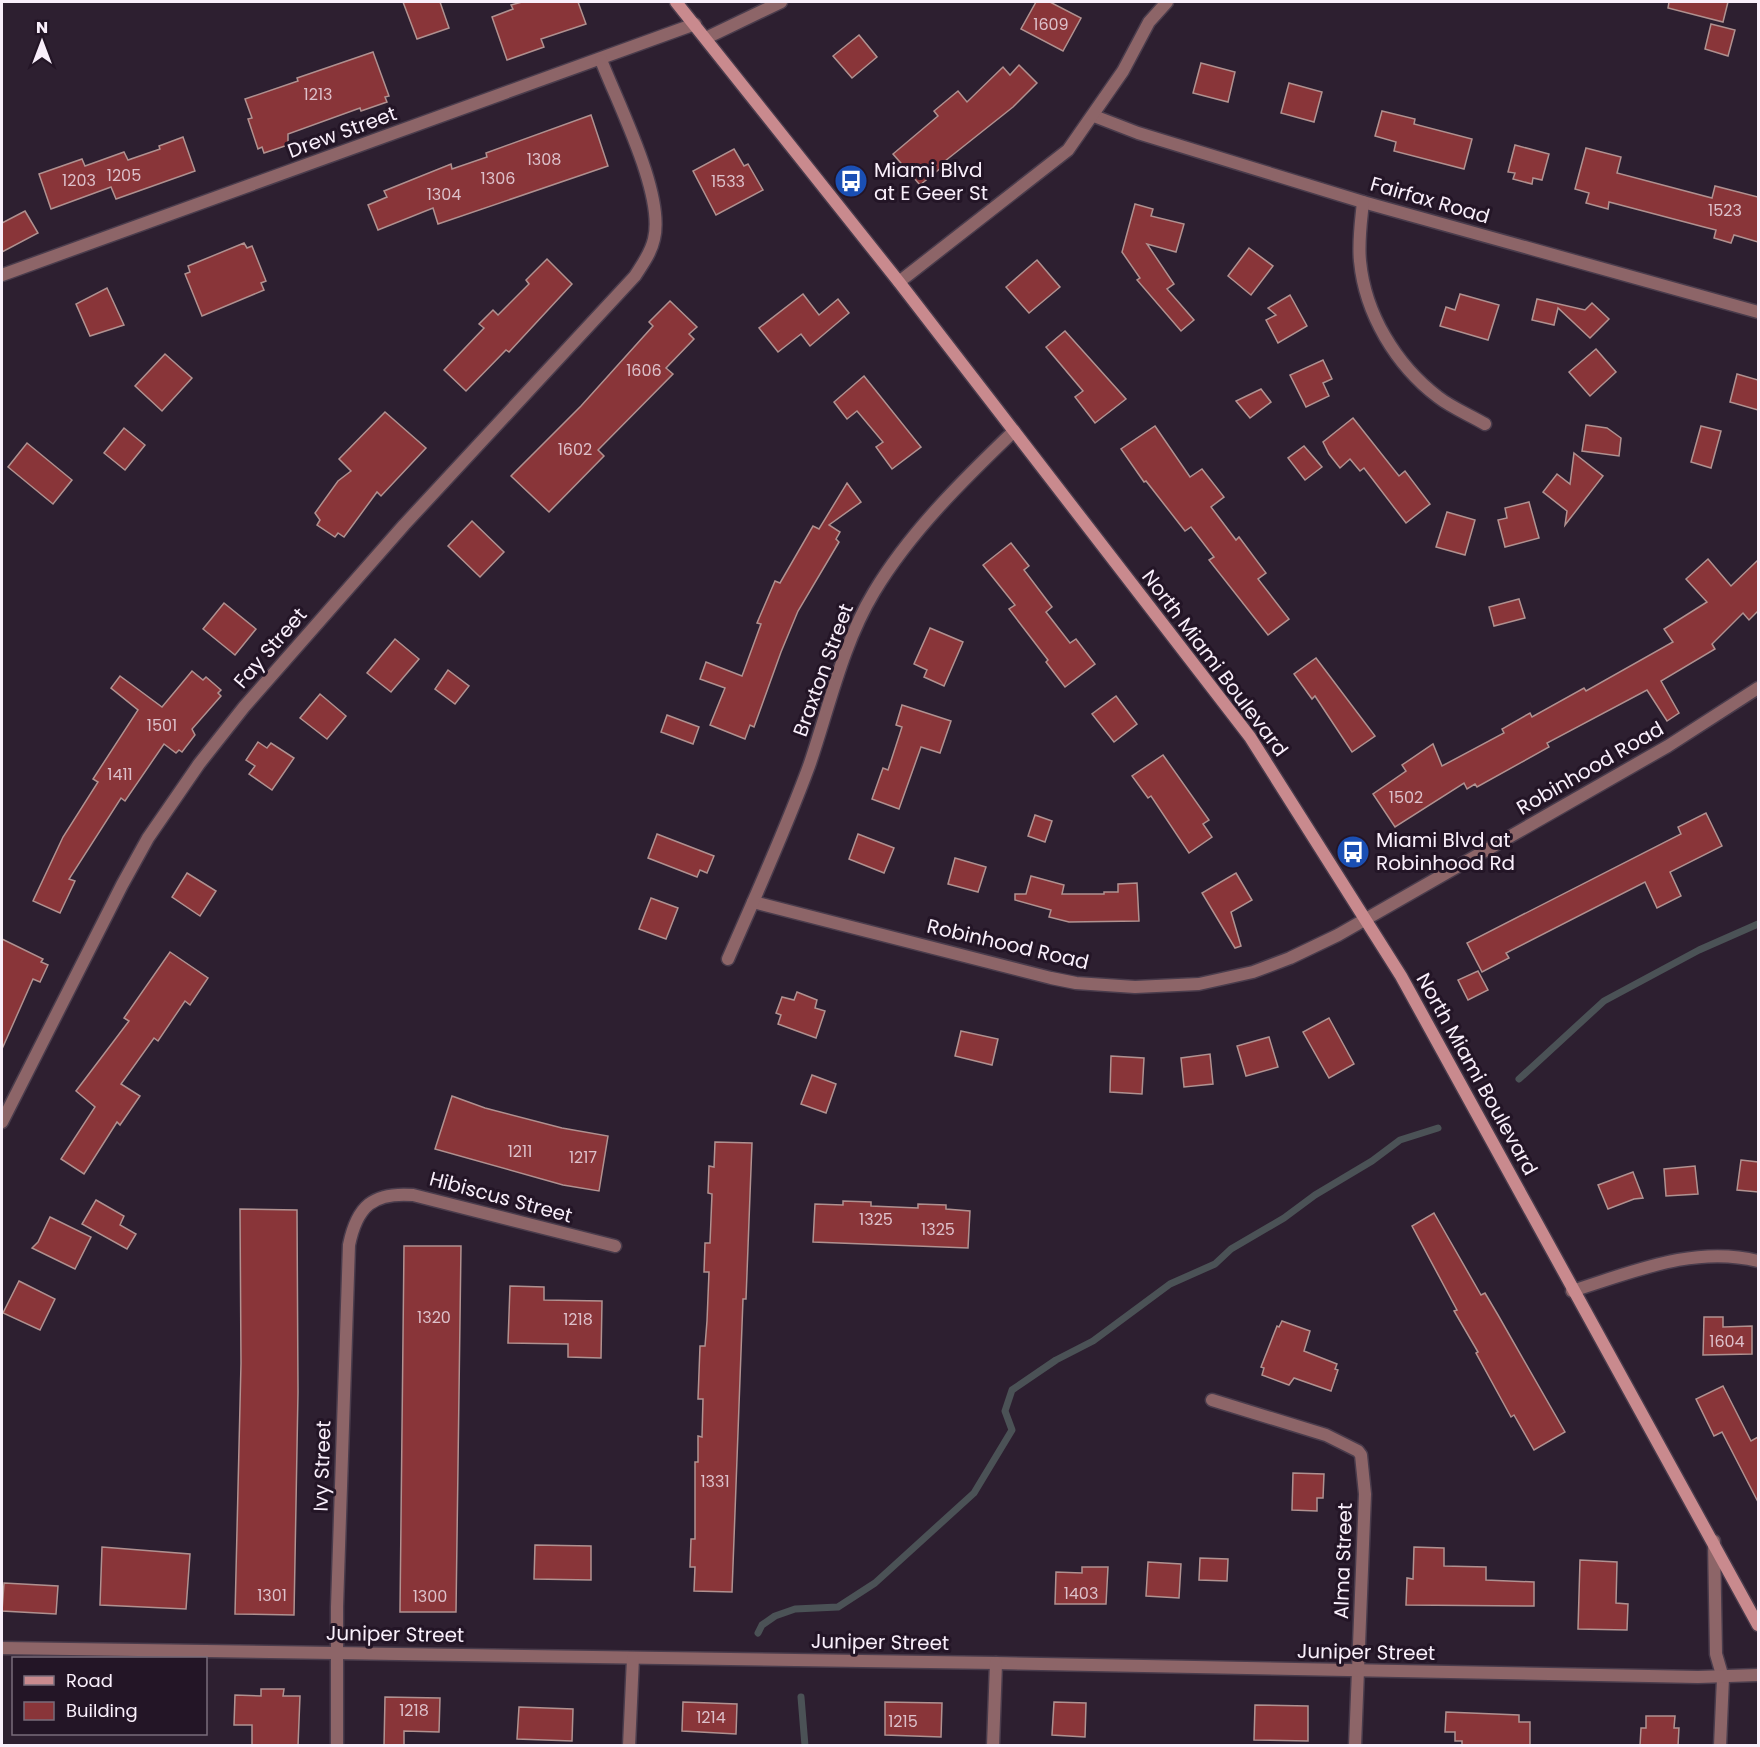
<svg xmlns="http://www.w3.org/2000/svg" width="1760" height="1747" font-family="Poppins,sans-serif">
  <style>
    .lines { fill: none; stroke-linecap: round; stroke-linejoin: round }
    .stream { stroke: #4b5256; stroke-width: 7 }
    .building { fill: #893539; stroke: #b09190; stroke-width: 1.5 }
    .minor-casing { stroke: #4a3c4c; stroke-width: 15 }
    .secondary-casing { stroke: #4a3c4c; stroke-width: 15 }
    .minor { stroke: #8d6568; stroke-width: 12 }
    .secondary { stroke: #c98a8e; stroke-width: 12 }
    .labels { text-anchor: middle; stroke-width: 6; stroke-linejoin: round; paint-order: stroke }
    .number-label { font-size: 16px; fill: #ddc0ca }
    .street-label { font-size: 20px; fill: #f9effb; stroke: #231526 }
    .poi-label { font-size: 20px; fill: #f9effb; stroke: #231526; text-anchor: start }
  </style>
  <rect width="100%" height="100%" fill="#2d1f30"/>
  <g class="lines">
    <!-- stream -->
    <g class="stream">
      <polyline points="1519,1079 1604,1001 1699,950 1758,924"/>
      <polyline points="758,1633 762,1625 775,1616 795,1609 838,1607 875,1583 974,1493 1012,1430 1005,1411 1012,1390 1056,1360 1093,1341 1170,1284 1215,1264 1231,1249 1284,1218 1315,1195 1372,1161 1400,1140 1438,1128"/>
      <polyline points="801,1697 805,1746"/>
    </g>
  </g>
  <!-- building -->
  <g class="building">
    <polygon points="403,2 440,2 449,28 417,39"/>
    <polygon points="522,2 578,2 586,24 541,39 544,47 507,60 492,17 513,9 511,5"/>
    <polygon points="1036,2 1050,2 1081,18 1063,51 1021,29"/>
    <polygon points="1669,2 1728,2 1723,22 1668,8"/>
    <polygon points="1711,24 1735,30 1728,56 1705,49"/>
    <polygon points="859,35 877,57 852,78 833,56"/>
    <polygon points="373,52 389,96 385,97 387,102 361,111 360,108 288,134 288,145 264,153 262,147 258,149 248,119 252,118 245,99 298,81 297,78"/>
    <polygon points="1201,63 1235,72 1228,102 1193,93"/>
    <polygon points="1019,65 1037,83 1013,107 940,165 942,167 920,185 893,154 938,116 934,111 958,91 967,102 1003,67 1010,75"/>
    <polygon points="1289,83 1322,92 1314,122 1281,113"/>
    <polygon points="1382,111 1415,119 1414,124 1472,139 1464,169 1394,151 1396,142 1375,136"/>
    <polygon points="591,115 608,166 438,224 433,208 378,230 368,205 387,197 384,191 451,164 452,169 487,157 486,153"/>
    <polygon points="183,137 195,171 116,199 111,187 51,209 39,174 82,159 85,166 124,152 128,160 160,149 159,146"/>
    <polygon points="1515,145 1549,154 1542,180 1533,178 1532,184 1513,179 1515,173 1508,172"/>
    <polygon points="1586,148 1621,157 1617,173 1712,198 1715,186 1758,197 1758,242 1734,235 1731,243 1714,238 1716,230 1704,227 1609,202 1608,209 1586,203 1589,193 1575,189"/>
    <polygon points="734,149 744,166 748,164 763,190 716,215 693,171"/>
    <polygon points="1135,204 1153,209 1151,216 1184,224 1176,252 1147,244 1174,284 1167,289 1194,320 1181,331 1137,280 1140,278 1122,252"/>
    <polygon points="25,211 38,233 2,252 2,223"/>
    <polygon points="244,243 247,248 252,246 266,281 261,283 264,290 202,316 185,274 190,272 188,266"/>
    <polygon points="1249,248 1273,266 1251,295 1228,276"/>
    <polygon points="547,259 572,284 509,352 506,350 466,391 444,370 484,328 479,324 493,310 498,315 529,284 526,280"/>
    <polygon points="1037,260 1060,287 1029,313 1006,287"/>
    <polygon points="107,288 124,325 90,336 76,304"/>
    <polygon points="803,294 819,315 838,299 849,313 810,346 801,334 778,352 759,328"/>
    <polygon points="1460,294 1499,305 1488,340 1440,326 1446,307 1455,310"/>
    <polygon points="1290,295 1307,326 1278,343 1266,320 1276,315 1268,308"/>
    <polygon points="1537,299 1585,310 1592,303 1609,319 1590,338 1558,308 1554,325 1532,320"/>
    <polygon points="670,301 697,327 689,334 694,339 666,368 673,374 598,450 604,456 549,512 511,476 581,406 653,326 649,322"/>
    <polygon points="1065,331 1126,399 1095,423 1075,397 1083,391 1046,347"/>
    <polygon points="1596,349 1616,372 1590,396 1569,372"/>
    <polygon points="165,354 192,378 162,411 135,386"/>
    <polygon points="1323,360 1332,379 1323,383 1329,396 1306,407 1290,375"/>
    <polygon points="1737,374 1758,380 1758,410 1730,402"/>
    <polygon points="864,376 921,447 892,469 876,447 883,442 857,411 847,419 834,402"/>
    <polygon points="1261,389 1271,402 1250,418 1236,401"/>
    <polygon points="385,412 426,448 381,496 377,492 344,537 338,533 335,537 317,525 320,520 315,513 338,481 351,471 339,459"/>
    <polygon points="1353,418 1399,476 1405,471 1430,504 1406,523 1364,468 1360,471 1350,459 1340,468 1329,454 1323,442"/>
    <polygon points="1586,425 1607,428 1621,438 1619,456 1582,451"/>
    <polygon points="1155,426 1190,477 1202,469 1224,497 1211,507 1236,540 1239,537 1266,573 1258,579 1289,619 1268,635 1209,560 1214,557 1191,527 1185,531 1146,481 1144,482 1121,449"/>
    <polygon points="1701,426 1721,431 1711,468 1691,462"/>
    <polygon points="124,428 145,445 125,470 104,453"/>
    <polygon points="27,443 72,480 53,504 8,467"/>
    <polygon points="1304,446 1322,467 1305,480 1288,458"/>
    <polygon points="1574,453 1603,476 1565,525 1567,511 1543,492 1557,474 1570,484"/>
    <polygon points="847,483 861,502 829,525 840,532 836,539 839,542 798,611 781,652 754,727 750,725 745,739 710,725 725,688 700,679 706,662 742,676 761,624 757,623 775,581 780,583 813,526 819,529"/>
    <polygon points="1529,502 1539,538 1505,547 1498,520 1507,518 1505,508"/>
    <polygon points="1447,512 1475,520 1465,555 1436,547"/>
    <polygon points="472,521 504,552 480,577 448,546"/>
    <polygon points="1011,543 1029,566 1024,570 1052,607 1046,612 1070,643 1076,639 1095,664 1065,687 1046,662 1048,660 1009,609 1015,605 983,565"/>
    <polygon points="1708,559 1731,586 1758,560 1758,611 1749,620 1743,613 1712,644 1715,649 1661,681 1679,713 1667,721 1647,690 1547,743 1549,747 1477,787 1475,784 1467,789 1464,783 1395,827 1373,794 1406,771 1402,765 1433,744 1442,766 1504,733 1502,729 1530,713 1532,717 1584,688 1586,691 1673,642 1664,629 1707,602 1686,579"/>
    <polygon points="1519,599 1525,618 1494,626 1489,607"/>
    <polygon points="224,603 256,629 235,655 203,629"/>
    <polygon points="930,628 963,642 944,686 924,677 927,670 914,664"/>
    <polygon points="395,639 419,659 391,692 367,673"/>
    <polygon points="1316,658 1375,736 1352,752 1315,696 1312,699 1294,674"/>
    <polygon points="448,670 469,686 455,704 435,689"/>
    <polygon points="192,671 203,680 206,677 221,690 218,693 221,696 192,729 195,735 182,752 179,750 176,753 164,744 125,801 121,798 69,879 75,881 60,913 33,901 63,837 98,782 93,779 138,710 111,688 120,676 162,707"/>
    <polygon points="320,694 346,716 327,739 300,718"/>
    <polygon points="1116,696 1137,724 1114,742 1092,714"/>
    <polygon points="902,705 951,721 940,753 921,747 899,809 872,799 883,768 888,770 902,727 896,725"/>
    <polygon points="667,715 699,727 693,744 661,732"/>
    <polygon points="258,742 267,748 271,743 294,758 272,790 249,774 255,766 246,760"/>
    <polygon points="1163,755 1209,820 1203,824 1212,837 1189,853 1151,796 1148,798 1132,776"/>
    <polygon points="1706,813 1722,846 1670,872 1681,896 1657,908 1645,882 1506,953 1509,958 1482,972 1467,943 1681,834 1678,827"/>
    <polygon points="1035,815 1052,821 1045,842 1028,836"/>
    <polygon points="657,834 714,856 707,873 700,870 697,877 648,858"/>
    <polygon points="858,834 894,848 884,873 849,859"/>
    <polygon points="955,858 986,867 978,892 948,884"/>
    <polygon points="187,873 216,891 200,916 172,897"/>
    <polygon points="1236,873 1252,900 1231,912 1241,946 1235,948 1202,893"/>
    <polygon points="1031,876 1064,885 1062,894 1104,894 1104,892 1118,892 1118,884 1137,883 1139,921 1069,922 1049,917 1051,910 1015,900 1015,894 1026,894"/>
    <polygon points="651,898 678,908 666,939 639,929"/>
    <polygon points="2,939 43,959 41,962 48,965 40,982 33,979 2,1049"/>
    <polygon points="170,952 208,978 190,1005 185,1001 158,1041 154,1038 121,1084 140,1096 120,1125 117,1122 84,1174 61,1159 95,1107 76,1091 129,1021 124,1018"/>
    <polygon points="1478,971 1488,990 1468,1000 1458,980"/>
    <polygon points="797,992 817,1000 815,1008 825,1011 816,1038 778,1024 781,1015 776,1013 782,997 794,1000"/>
    <polygon points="1329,1018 1354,1064 1329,1078 1303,1032"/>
    <polygon points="961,1031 998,1039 992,1065 955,1056"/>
    <polygon points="1269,1037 1278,1067 1246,1076 1237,1046"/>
    <polygon points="1210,1054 1213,1084 1184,1087 1181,1058"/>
    <polygon points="1111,1056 1144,1058 1142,1094 1110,1092"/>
    <polygon points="812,1075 836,1084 826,1113 801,1104"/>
    <polygon points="452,1096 485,1108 562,1128 608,1136 599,1191 563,1185 435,1149"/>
    <polygon points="715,1142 752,1143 746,1299 743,1299 732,1592 694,1591 695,1567 690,1567 691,1539 695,1539 695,1462 698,1462 698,1436 702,1437 703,1399 698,1399 700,1346 705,1346 707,1321 709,1272 704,1272 705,1243 710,1243 712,1194 708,1193 709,1166 714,1167"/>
    <polygon points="1741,1160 1758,1162 1758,1192 1737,1190"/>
    <polygon points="1695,1166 1698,1194 1666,1196 1664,1169"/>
    <polygon points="1633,1172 1643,1198 1634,1199 1608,1209 1598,1185"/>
    <polygon points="96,1200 124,1216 120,1225 136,1234 127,1249 82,1224"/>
    <polygon points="843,1201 871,1202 871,1206 918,1208 918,1204 946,1205 946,1209 970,1211 968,1248 813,1242 815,1204 843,1205"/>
    <polygon points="240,1209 297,1210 298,1392 294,1615 235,1614 241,1363"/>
    <polygon points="1434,1213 1481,1295 1485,1293 1498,1315 1565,1432 1534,1450 1514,1415 1511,1417 1476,1353 1478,1352 1454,1311 1457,1310 1412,1226"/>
    <polygon points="50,1217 91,1237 75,1269 32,1248 38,1242"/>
    <polygon points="404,1246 461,1246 456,1612 400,1612"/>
    <polygon points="19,1281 55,1299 40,1330 3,1313"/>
    <polygon points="510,1286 544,1287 544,1300 602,1301 601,1358 568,1357 568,1344 508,1343"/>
    <polygon points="1704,1317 1723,1317 1723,1327 1752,1326 1752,1354 1703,1355"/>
    <polygon points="1282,1321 1310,1331 1304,1351 1337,1364 1335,1369 1338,1370 1331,1391 1294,1378 1289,1385 1262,1375 1264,1368 1261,1367 1277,1326 1279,1327"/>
    <polygon points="1723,1386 1751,1441 1758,1437 1758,1502 1722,1432 1714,1436 1696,1399"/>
    <polygon points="1293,1473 1324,1474 1323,1498 1317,1498 1317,1511 1292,1510"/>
    <polygon points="535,1545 591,1546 591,1580 534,1579"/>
    <polygon points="102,1547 190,1554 186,1609 100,1605"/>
    <polygon points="1414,1547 1444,1548 1444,1566 1486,1567 1486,1580 1534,1582 1534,1606 1406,1605 1407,1578 1413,1579"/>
    <polygon points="1200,1558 1228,1559 1227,1581 1199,1580"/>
    <polygon points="1580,1560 1617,1562 1616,1603 1628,1604 1627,1630 1578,1629"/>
    <polygon points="1148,1562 1181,1564 1179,1598 1146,1596"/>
    <polygon points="1082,1567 1108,1567 1106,1604 1055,1604 1056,1572 1082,1573"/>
    <polygon points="4,1583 58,1586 56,1614 2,1611"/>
    <polygon points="261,1689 284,1689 283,1696 300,1696 298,1746 252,1746 252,1725 234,1725 235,1695 261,1696"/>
    <polygon points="385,1697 440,1698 439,1732 404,1731 404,1746 384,1746"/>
    <polygon points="683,1702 737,1704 736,1734 682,1731"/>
    <polygon points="885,1702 942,1703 941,1737 885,1735"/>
    <polygon points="1054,1702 1086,1703 1085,1737 1052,1735"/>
    <polygon points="1255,1705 1308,1706 1308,1741 1254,1740"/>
    <polygon points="519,1707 573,1709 572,1741 517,1739"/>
    <polygon points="1446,1712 1519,1715 1519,1722 1530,1722 1530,1746 1462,1746 1462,1741 1455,1741 1455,1732 1445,1732"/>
    <polygon points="1646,1716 1675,1716 1674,1728 1679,1728 1678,1746 1640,1746 1641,1728 1646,1728"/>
  </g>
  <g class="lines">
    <!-- minor casing -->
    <g class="minor-casing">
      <g id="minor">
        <polyline points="706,38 781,2"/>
        <polyline points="1094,116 1138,133 1363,202 1758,312"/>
        <path d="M1363,202c-2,20 -5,39 -3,59 5,53 36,104 78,136 14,11 32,18 47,27"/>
        <polyline points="2,275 695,24"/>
        <polyline points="899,282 1068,150 1123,71 1149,22 1167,2"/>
        <polyline points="753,902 1051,978 1076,983 1135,987 1199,984 1253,972 1290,958 1338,935 1668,746 1758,688"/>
        <path d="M728,959c28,-64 57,-128 81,-193 20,-58 33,-121 65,-174 36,-60 90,-113 140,-161"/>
        <path d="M2,1122l120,-237 26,-47 51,-74 45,-57 160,-182 231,-249c7,-11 16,-23 19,-37 11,-44 -36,-135 -53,-179"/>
        <path d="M1572,1291c61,-19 122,-46 186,-30"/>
        <polyline points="1212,1400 1326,1435 1358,1451 1361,1455 1365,1494 1355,1746"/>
        <polyline points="1714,1541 1716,1654 1723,1678 1720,1746"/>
        <polyline points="2,1648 996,1663 1698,1677 1758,1675"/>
        <path d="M337,1746v-139l12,-362c8,-39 24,-53 64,-50l202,51"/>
        <polyline points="629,1746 633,1658"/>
        <polyline points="993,1746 996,1663"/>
      </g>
    </g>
    <!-- secondary casing -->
    <g class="secondary-casing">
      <polyline id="secondary" points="676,2 899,282 1250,737 1401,976 1758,1625"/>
    </g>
    <!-- minor -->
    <use href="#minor" class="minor"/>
    <!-- secondary -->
    <use href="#secondary" class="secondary"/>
  </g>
  <!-- icons -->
  <defs>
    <g id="bus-disc" transform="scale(1.725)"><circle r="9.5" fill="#1a4fb4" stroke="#231526"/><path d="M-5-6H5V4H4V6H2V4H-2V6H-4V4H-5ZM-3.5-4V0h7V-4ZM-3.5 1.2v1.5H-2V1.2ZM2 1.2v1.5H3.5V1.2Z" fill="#fff"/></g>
  </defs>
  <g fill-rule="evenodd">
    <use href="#bus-disc" x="851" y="181"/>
    <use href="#bus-disc" x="1353" y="852"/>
  </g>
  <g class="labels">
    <!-- number labels -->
    <g class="number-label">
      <text x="1051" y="30">1609</text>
      <text x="318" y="100">1213</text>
      <text x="544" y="165">1308</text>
      <text x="124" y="181">1205</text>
      <text x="498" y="184">1306</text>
      <text x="79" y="186">1203</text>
      <text x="728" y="187">1533</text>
      <text x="444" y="200">1304</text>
      <text x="1725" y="216">1523</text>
      <text x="644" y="376">1606</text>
      <text x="575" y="455">1602</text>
      <text x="162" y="731">1501</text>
      <text x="120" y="780">1411</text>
      <text x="1406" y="803">1502</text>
      <text x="520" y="1157">1211</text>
      <text x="583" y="1163">1217</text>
      <text x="876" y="1225">1325</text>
      <text x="938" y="1235">1325</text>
      <text x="434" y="1323">1320</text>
      <text x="578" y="1325">1218</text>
      <text x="1727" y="1347">1604</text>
      <text x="715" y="1487">1331</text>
      <text x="1081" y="1599">1403</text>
      <text x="272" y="1601">1301</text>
      <text x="430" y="1602">1300</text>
      <text x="414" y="1716">1218</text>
      <text x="711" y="1723">1214</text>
      <text x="903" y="1727">1215</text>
    </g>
    <!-- street labels -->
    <g class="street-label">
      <text transform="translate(342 132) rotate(-20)" y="7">Drew Street</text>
      <text transform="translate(1430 200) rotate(16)" y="7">Fairfax Road</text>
      <text transform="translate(270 648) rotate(-49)" y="7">Fay Street</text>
      <text transform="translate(1215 663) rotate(53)" y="7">North Miami Boulevard</text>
      <text transform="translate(823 670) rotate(-70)" y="7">Braxton Street</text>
      <text transform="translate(1590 768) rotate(-30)" y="7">Robinhood Road</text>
      <text transform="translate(1008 944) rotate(13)" y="7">Robinhood Road</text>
      <text transform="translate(1477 1074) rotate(61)" y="7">North Miami Boulevard</text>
      <text transform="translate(501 1197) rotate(15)" y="7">Hibiscus Street</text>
      <text transform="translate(322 1466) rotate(-88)" y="7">Ivy Street</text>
      <text transform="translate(1343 1561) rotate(-88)" y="7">Alma Street</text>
      <text transform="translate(395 1634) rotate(1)" y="7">Juniper Street</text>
      <text transform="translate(880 1642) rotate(1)" y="7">Juniper Street</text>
      <text transform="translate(1366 1652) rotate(1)" y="7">Juniper Street</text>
    </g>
    <!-- poi labels -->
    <g class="poi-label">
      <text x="874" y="177">Miami Blvd<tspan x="874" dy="23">at E Geer St</tspan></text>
      <text x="1376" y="847">Miami Blvd at<tspan x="1376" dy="23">Robinhood Rd</tspan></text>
    </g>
  </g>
  <!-- border -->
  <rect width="1760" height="1747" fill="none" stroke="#f9effb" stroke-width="6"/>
  <!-- legend -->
  <rect x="12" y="1657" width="195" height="78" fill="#231526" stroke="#796c7b" stroke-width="1.5"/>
  <rect x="24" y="1676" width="30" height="9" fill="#c98a8e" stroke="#796c7b" stroke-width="1.5"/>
  <text x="66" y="1687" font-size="18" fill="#f9effb">Road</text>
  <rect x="24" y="1702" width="30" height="18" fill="#893539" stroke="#796c7b" stroke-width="1.5"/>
  <text x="66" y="1717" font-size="18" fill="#f9effb">Building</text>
  <!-- north arrow -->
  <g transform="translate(42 42)" stroke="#231526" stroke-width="4.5" paint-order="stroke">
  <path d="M0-4.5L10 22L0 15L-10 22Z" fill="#f9effb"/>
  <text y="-9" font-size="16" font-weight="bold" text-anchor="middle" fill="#f9effb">N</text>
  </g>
</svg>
